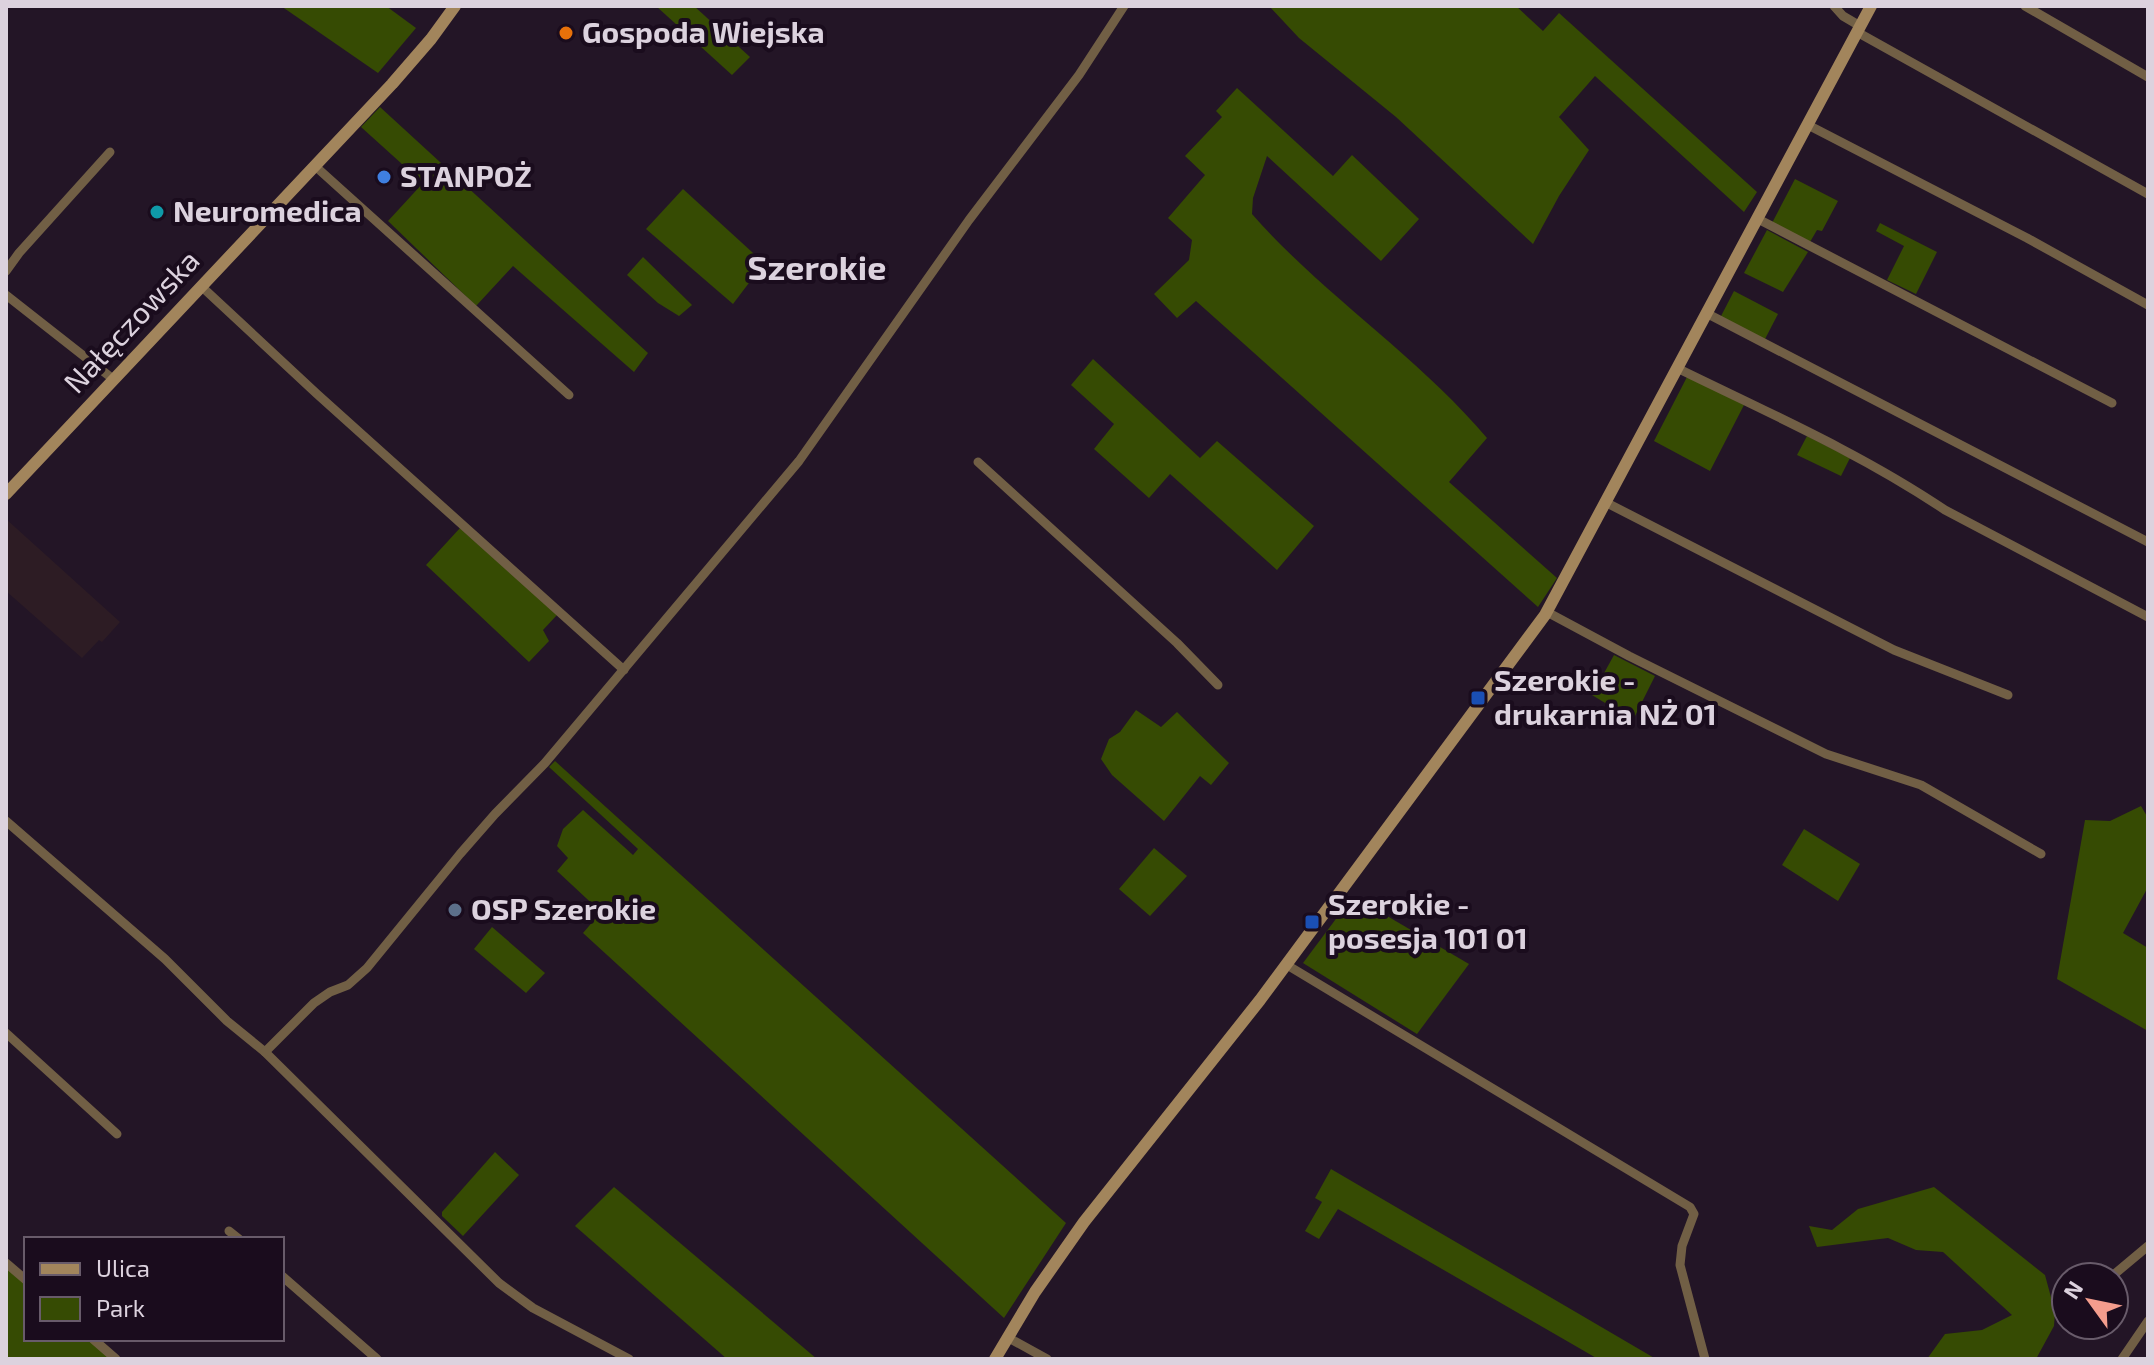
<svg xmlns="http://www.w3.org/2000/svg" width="2154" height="1365" font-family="'Exo 2',sans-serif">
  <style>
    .education { fill: #2d1c24 }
    .green { fill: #364b03 }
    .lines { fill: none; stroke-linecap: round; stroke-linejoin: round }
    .street { stroke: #715f45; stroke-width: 9 }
    .secondary { stroke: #a2855c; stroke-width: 12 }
    .food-dot { fill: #e8710a; stroke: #1a0c1d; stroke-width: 3 }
    .shop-dot { fill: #3f7fe0; stroke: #1a0c1d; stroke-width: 3 }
    .culture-dot { fill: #0f9aa8; stroke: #1a0c1d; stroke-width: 3 }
    .transit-dot { fill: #1a4fb4; stroke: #1a0c1d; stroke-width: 3 }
    .service-dot { fill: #5c6f8a; stroke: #1a0c1d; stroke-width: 3 }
    .labels { text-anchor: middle; stroke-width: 8; stroke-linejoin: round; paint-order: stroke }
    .poi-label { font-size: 30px; font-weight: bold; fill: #dcd2de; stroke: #1a0c1d; text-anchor: start }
    .street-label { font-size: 30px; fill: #dcd2de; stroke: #1a0c1d }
    .quarter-label { font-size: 34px; font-weight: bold; fill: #dcd2de; stroke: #1a0c1d }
  </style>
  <rect width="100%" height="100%" fill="#231526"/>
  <!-- education -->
  <polygon class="education" points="6,519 120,622 102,642 99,640 82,658 6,591"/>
  <!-- green -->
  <g class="green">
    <polygon points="281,6 386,6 416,28 378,73"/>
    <polygon points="656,6 694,6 750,57 732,75"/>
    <polygon points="1269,6 1516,6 1543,31 1559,13 1757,192 1744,212 1595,76 1559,117 1589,150 1559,196 1533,244 1396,117 1299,38"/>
    <path d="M1237,88l96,88 19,-21 67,64 -38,42 -114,-105 -14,42 -1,16c71,81 165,141 235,224l-38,44 108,96 -19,29 -342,-306 -19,17 -23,-24 35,-34 3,-20 -24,-22 37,-43 -20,-19 37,-39 -6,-6z"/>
    <polygon points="380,107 648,353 634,372 513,266 476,306 388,221 423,183 361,127"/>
    <polygon points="1795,179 1838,201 1822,231 1817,230 1810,242 1772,223"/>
    <polygon points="683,189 764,263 733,304 646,229"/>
    <polygon points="1880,223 1937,252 1916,294 1887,280 1904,246 1876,231"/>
    <polygon points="1767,230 1808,252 1783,292 1744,273"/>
    <polygon points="643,257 692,305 679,316 658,303 627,275"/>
    <polygon points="1734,291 1778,314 1764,341 1720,318"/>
    <polygon points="1093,359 1200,458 1217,441 1314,526 1277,570 1170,474 1149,498 1094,449 1114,424 1071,385"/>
    <polygon points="1688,375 1744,405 1710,471 1654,441"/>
    <polygon points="1807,436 1850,458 1841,476 1797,455"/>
    <polygon points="460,528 557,615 543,630 549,641 529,662 426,565"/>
    <polygon points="1614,655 1655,676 1633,720 1592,695"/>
    <polygon points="1136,710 1161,727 1177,712 1229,763 1211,785 1200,776 1164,821 1112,775 1101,759 1109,739 1120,732"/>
    <polygon points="555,761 1066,1223 1004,1318 583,933 601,912 557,871 568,858 557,846 563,829 583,810 633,855 638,849 549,767"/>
    <polygon points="2141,806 2148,818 2148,887 2123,933 2148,948 2148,1031 2057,979 2085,820 2110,821"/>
    <polygon points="1804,829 1860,864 1838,901 1782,865"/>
    <polygon points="1154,848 1187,876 1150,916 1119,889"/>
    <polygon points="1353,896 1469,964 1417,1034 1303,963"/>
    <polygon points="492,927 545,973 526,993 474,949"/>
    <polygon points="495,1152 519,1175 463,1236 442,1216 442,1212"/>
    <polygon points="1331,1169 1656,1359 1598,1359 1338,1209 1319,1239 1305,1231 1322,1202 1315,1198"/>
    <polygon points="614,1187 817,1359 727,1359 575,1226"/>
    <polygon points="1934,1187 2045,1275 2055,1312 2054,1326 2036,1359 1927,1359 1945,1334 1982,1330 2012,1315 1943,1252 1916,1250 1888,1238 1817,1247 1809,1226 1832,1230 1858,1209"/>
    <polygon points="6,1261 26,1278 26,1339 96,1339 119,1359 6,1359"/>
  </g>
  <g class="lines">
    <!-- street -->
    <g class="street">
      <polyline points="1834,6 1843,16 1860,26"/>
      <polyline points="2025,6 2148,77"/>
      <polyline points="1857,32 2148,194"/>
      <polyline points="1808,125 2027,238 2148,305"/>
      <polyline points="315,166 569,395"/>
      <polyline points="1758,219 2112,403"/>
      <polyline points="6,271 19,253 110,152"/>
      <polyline points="201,286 317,394 624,670"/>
      <polyline points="6,295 113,379"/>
      <polyline points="1708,314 2148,542"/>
      <path d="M1679,369c90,44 183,85 266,141l203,107"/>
      <polyline points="978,462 1177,643 1218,685"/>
      <polyline points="1607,503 1894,650 2008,695"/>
      <polyline points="1547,612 1629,656 1826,754 1921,785 2041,854"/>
      <polyline points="6,821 165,959 227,1021 265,1052 499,1283 533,1308 629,1359"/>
      <polyline points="1287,965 1690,1207 1694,1214 1682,1246 1680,1265 1705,1359"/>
      <polyline points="6,1033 117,1134"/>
      <polyline points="265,1052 314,1003 330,992 348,985 367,968 460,854 495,814 545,763 799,461 969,220 1079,75 1124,6"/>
      <polyline points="229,1231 239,1239"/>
      <polyline points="6,1263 26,1280"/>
      <polyline points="282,1276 377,1359"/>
      <polyline points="2111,1277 2148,1246"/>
      <polyline points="1007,1337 1047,1359"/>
      <polyline points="93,1339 116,1359"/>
      <polyline points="2122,1359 2148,1321"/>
    </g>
    <!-- secondary -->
    <g class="secondary">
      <polyline points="6,494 392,84 431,39 455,6"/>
      <polyline points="995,1359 1035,1292 1084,1222 1260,1000 1545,615 1871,6"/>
    </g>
  </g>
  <!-- markers -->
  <circle class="food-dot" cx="566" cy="33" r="8"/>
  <circle class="shop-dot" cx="384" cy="177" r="8"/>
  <circle class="culture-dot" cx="157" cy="212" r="8"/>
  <g class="transit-dot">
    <rect x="1470" y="690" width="16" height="16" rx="4"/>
    <rect x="1304" y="914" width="16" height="16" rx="4"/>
  </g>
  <circle class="service-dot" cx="455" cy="910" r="8"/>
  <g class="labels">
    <!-- poi labels -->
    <g class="poi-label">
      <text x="582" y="43">Gospoda Wiejska</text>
      <text x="400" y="187">STANPOŻ</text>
      <text x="173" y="222">Neuromedica</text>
      <text x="1494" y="691">Szerokie -<tspan x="1494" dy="34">drukarnia NŻ 01</tspan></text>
      <text x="1328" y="915">Szerokie -<tspan x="1328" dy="34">posesja 101 01</tspan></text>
      <text x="471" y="920">OSP Szerokie</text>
    </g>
    <!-- street labels -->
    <g class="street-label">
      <text transform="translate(132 322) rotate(-47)" y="10">Nałęczowska</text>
    </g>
    <!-- quarter labels -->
    <g class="quarter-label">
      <text x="817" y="280">Szerokie</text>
    </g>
  </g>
  <!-- border -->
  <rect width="2154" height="1365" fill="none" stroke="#dcd2de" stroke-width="16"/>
  <!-- legend -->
  <rect x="24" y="1237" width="260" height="104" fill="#1a0c1d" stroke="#685b6a" stroke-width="2"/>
  <rect x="40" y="1263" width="40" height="12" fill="#a2855c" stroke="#685b6a" stroke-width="2"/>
  <text x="96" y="1277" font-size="24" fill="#dcd2de">Ulica</text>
  <rect x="40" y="1297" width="40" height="24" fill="#364b03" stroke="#685b6a" stroke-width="2"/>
  <text x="96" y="1317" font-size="24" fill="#dcd2de">Park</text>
  <!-- north arrow -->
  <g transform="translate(2090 1301) rotate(303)"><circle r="38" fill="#1a0c1d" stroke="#685b6a" stroke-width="2"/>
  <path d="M0-6L14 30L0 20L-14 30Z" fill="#f49d8d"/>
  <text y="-12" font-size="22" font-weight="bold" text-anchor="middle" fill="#dcd2de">N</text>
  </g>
</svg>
